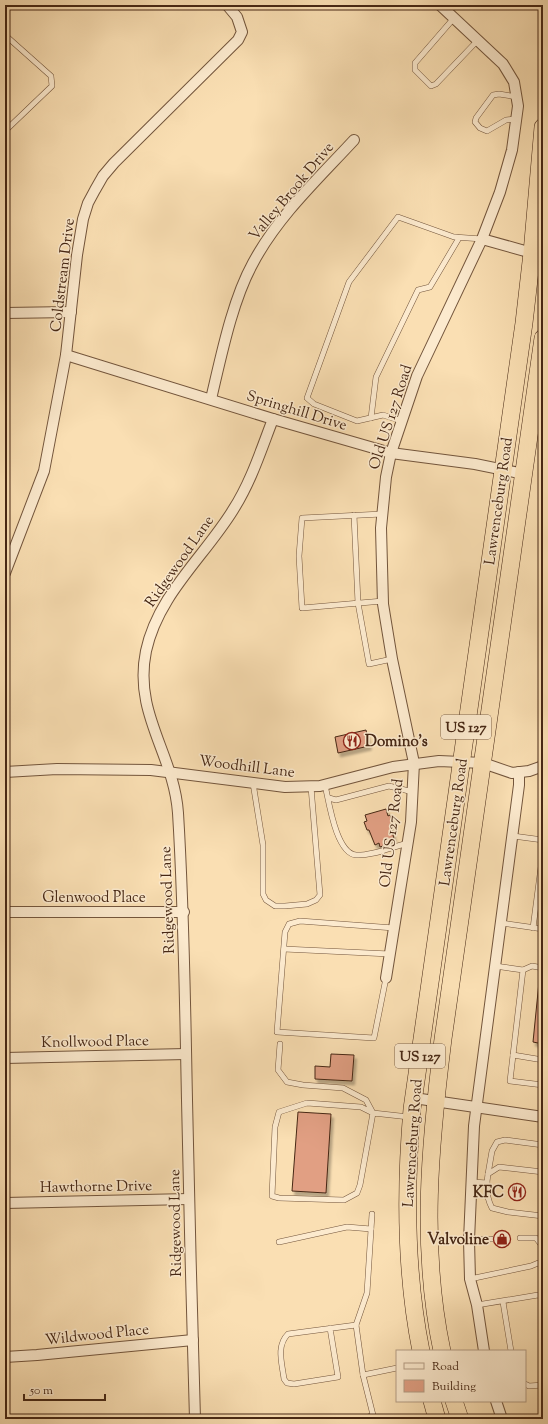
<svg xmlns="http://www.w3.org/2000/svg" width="548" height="1424" font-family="'Sorts Mill Goudy',serif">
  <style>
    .building { fill: #e19f83; stroke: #462714; filter: url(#shadow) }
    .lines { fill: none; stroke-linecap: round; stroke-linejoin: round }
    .service-casing { stroke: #73553c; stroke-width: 6 }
    .minor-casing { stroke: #73553c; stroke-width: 12 }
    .trunk-casing { stroke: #462714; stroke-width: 18 }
    .service { stroke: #fceace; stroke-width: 5 }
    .minor { stroke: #fceace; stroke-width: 10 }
    .trunk { stroke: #fadfb3; stroke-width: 17 }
    .labels { text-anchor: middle; stroke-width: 3; stroke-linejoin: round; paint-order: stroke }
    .shield { fill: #fceace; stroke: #7d624c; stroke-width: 1 }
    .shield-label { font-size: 14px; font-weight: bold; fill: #462714 }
    .street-label { font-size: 15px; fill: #462714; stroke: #fceace }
    .poi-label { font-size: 15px; font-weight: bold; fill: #462714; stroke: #fceace; text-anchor: end }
  </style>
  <defs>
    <filter id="shadow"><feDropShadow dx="2.5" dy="4" stdDeviation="1" flood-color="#0004"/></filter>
  </defs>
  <rect width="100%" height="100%" fill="#fadfb3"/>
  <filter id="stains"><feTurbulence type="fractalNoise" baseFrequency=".005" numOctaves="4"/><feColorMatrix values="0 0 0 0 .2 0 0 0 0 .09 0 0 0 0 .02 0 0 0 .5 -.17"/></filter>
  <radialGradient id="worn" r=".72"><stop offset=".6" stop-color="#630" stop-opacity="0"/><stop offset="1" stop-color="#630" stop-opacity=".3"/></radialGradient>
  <!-- building -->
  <g class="building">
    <polygon points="366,730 369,746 338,753 335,737"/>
    <polygon points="386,809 388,816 390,815 393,823 390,824 394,839 388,840 389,844 380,847 379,843 375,845 369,830 367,830 364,822 367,821 365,815"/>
    <polygon points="540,972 543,972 543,1044 533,1042"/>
    <polygon points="331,1054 354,1055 352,1081 315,1079 315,1066 330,1067"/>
    <polygon points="298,1112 331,1114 326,1193 292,1191"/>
  </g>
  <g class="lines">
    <!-- service casing -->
    <g class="service-casing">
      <g id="service">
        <polyline points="454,18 415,63 415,70 431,86 436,84 478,40"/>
        <polyline points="5,35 51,76 52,86 5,131"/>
        <polyline points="516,119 506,120 487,131 480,128 475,122 476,118 493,95 499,94 517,97"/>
        <polyline points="371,418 376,377 418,290 430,287 459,238"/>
        <polyline points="402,421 383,415 357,421 314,404 307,398 349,282 398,217 454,237 482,239"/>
        <polyline points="382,514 302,518 299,556 302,608 383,601"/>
        <polyline points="354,515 358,603 369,664 392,659"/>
        <polyline points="253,783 263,845 263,894 266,900 275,906 285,906 307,904 316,900 320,895 311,787"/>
        <path d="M325,785c4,17 11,68 31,70 16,1 36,-8 52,-12"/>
        <polyline points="329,798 336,800 389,786 413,792"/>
        <polyline points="513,836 543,840"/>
        <polyline points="501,923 543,929"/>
        <polyline points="533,928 541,867"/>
        <polyline points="284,949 390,954"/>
        <polyline points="495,966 523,970 510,1081 543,1085"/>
        <polyline points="523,970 532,966 543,968"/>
        <polyline points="386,978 374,1038 277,1032 285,932 289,924 300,921 394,928"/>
        <polyline points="280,1044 278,1070 287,1082 303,1085 343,1088 366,1100 373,1113 360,1185 357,1193 344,1200 279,1198 272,1196 275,1127 279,1112 307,1103 361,1107 373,1113 409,1117"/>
        <polyline points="513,1055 543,1060"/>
        <path d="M543,1172l-44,-5 -11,7c-2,12 -2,23 4,34l16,4 35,4"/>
        <polyline points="488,1174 492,1151 497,1142 505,1140 543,1145"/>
        <polyline points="473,1182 487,1183"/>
        <polyline points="372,1214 367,1293 356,1325 363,1375 374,1419"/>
        <polyline points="520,1238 536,1238 543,1247"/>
        <polyline points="469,1240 491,1239"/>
        <polyline points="279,1242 347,1227 371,1229"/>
        <polyline points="470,1279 531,1266 543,1261"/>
        <polyline points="503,1302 511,1351"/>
        <polyline points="477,1305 538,1295 543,1297"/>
        <path d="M330,1328l8,49 -44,7 -7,-1 -3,-4c-2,-16 -8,-33 4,-45l68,-9"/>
        <polyline points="363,1375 397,1368"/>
        <polyline points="525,1384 529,1386 543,1385"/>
        <polyline points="363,1419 373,1415"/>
      </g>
    </g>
    <!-- minor casing -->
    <g class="minor-casing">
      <g id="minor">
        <polyline points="482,239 532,253 543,254"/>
        <polyline points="5,313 71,312"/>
        <polyline points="66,355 273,419 391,453 475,464 524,474"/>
        <path d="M211,399c10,-42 21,-98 42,-136 25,-47 65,-84 101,-123"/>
        <polyline points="5,573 44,471 66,355 77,255 83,219 88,203 95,190 103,176 114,163 238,40 242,32 237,17 227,5"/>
        <polyline points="5,772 57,769 151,770 285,787 320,786 393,767 439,761 483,763 512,773 529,771 543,766"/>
        <polyline points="5,912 184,912"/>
        <polyline points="386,978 411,822 414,763 392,659 383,604 381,528 386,477 391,453 417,376 482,239 500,192 512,150 518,106 514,82 503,64 440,5"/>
        <polyline points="5,1058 186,1054"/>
        <polyline points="414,1098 543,1117"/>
        <polyline points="5,1203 189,1199"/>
        <polyline points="484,1351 477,1305 470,1279 469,1240 474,1126 519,785 519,772"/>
        <polyline points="5,1357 37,1355 193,1340"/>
        <polyline points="496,1401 502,1419"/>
        <path d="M195,1419c-3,-106 -6,-213 -8,-319 -2,-96 -3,-191 -9,-287 -4,-59 -45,-99 -32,-162 12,-56 58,-94 87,-141 18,-28 28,-60 40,-91"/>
      </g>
    </g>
    <!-- trunk casing -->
    <g class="trunk-casing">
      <g id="trunk">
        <path d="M421,1351c-16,-80 -16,-161 -9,-242l112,-786 8,-70 11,-126"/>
        <path d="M442,1351c-22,-104 -12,-208 1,-312l100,-701"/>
        <polyline points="432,1401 437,1419"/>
        <polyline points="454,1401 460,1419"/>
      </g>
    </g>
    <!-- service -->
    <use href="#service" class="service"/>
    <!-- minor -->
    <use href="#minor" class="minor"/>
    <!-- trunk -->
    <use href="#trunk" class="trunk"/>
  </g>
  <!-- icons -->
  <defs>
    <g id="restaurant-ring" transform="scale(0.9)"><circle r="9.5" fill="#fceace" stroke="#8f2418" stroke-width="1.5"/><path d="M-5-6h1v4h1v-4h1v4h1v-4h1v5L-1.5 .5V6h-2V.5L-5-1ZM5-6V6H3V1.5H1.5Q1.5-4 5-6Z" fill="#8f2418"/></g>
    <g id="shop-ring" transform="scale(0.9)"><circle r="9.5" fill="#fceace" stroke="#8f2418" stroke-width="1.5"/><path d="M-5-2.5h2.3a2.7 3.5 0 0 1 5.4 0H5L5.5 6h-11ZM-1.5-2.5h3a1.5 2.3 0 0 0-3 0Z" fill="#8f2418"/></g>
  </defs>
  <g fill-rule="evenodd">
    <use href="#restaurant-ring" x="352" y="741"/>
    <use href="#restaurant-ring" x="517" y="1192"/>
    <use href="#shop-ring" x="502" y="1239"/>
  </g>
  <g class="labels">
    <!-- shield labels -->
    <g class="shield">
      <rect x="441" y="715" width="50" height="24" rx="3"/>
      <rect x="395" y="1044" width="50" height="24" rx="3"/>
    </g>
    <g class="shield-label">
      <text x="466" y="732">US 127</text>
      <text x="420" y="1061">US 127</text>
    </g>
    <!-- street labels -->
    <g class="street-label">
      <text transform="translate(291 191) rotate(-50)" y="5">Valley Brook Drive</text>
      <text transform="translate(62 275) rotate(-83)" y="5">Coldstream Drive</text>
      <text transform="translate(297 410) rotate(17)" y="5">Springhill Drive</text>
      <text transform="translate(390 417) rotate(-72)" y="5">Old US 127 Road</text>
      <text transform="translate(498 501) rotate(-82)" y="5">Lawrenceburg Road</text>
      <text transform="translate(179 561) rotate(-55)" y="5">Ridgewood Lane</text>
      <text transform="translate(247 766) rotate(7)" y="5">Woodhill Lane</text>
      <text transform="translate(453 822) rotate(-82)" y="5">Lawrenceburg Road</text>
      <text transform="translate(391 833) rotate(-83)" y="5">Old US 127 Road</text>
      <text x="94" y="902">Glenwood Place</text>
      <text transform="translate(167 900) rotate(-92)" y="5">Ridgewood Lane</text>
      <text transform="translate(95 1041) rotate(-1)" y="5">Knollwood Place</text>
      <text transform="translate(412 1143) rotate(-86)" y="5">Lawrenceburg Road</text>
      <text transform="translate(96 1186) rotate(-1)" y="5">Hawthorne Drive</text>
      <text transform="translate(175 1223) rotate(-91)" y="5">Ridgewood Lane</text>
      <text transform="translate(97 1334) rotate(-6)" y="5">Wildwood Place</text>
    </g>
    <!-- poi labels -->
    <g class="poi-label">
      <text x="365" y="746" text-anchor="start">Domino's</text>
      <text x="504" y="1197">KFC</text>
      <text x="489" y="1244">Valvoline</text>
    </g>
  </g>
  <!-- margin -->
  <rect width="548" height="1424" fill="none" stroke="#fadfb3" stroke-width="20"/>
  <rect x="6" y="6" width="536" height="1412" fill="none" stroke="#462714" stroke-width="2"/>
  <rect x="10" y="10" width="528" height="1404" fill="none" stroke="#462714"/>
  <!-- legend -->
  <rect x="396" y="1350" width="130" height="52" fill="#fceace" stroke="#b39c84"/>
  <rect x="404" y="1363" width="20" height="6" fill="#fceace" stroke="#b39c84"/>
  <text x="432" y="1370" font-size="12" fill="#462714">Road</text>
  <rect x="404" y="1380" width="20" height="12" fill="#e19f83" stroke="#b39c84"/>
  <text x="432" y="1390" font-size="12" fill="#462714">Building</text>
  <!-- scale -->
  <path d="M24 1394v6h81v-6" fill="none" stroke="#462714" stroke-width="2"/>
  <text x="30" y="1394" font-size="12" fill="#462714" stroke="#fceace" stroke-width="3" paint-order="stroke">50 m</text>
  <rect width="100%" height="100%" filter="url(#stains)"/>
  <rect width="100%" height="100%" fill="url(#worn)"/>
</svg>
